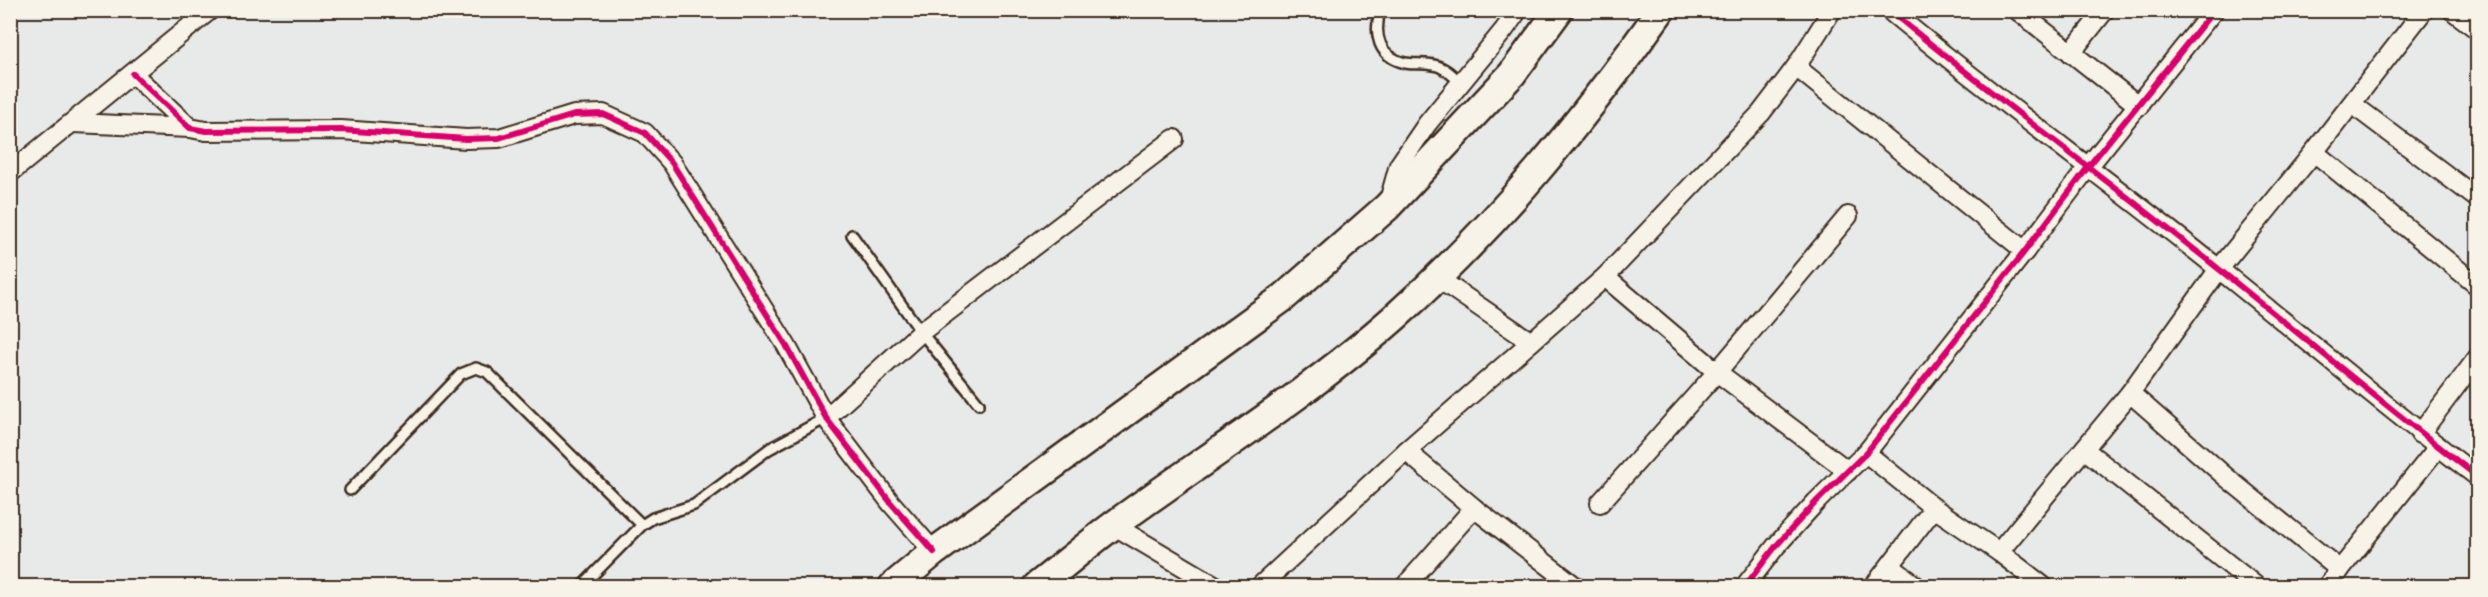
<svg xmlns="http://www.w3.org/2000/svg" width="2488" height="597" font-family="Sriracha,sans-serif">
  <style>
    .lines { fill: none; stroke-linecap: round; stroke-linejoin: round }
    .lane-casing { stroke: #3b2a1e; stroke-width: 14 }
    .street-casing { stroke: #3b2a1e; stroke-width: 22 }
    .primary-casing { stroke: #3b2a1e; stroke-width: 32 }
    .lane { stroke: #f7f3e8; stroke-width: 9 }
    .street { stroke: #f7f3e8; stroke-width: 18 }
    .primary { stroke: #f7f3e8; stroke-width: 27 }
    .cycleway-casing { stroke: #f7f3e8; stroke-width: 10 }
    .cycleway { stroke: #d6006c; stroke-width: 6 }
  </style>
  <rect width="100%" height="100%" fill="#e8e9e9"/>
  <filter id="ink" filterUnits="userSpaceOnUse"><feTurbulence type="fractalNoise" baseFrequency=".0167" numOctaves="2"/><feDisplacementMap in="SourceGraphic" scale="12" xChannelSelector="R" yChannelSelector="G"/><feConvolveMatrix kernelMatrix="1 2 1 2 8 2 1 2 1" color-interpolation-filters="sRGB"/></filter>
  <g filter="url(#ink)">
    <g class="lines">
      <!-- lane casing -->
      <g class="lane-casing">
        <g id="lane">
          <path d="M1380,10c-6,24 -3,46 25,53 11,2 27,-1 37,5 7,3 13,10 19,15"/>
          <polyline points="852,235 921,332 979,404"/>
          <polyline points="350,490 461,374 476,368 487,372 642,525"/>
          <polyline points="582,586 642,525 653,518 694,505 769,449 826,418"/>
        </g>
      </g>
      <!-- street casing -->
      <g class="street-casing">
        <g id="street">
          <path d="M1889,10c108,90 222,172 331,260 86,69 170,140 258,207"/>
          <polyline points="2017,10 2139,106"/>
          <polyline points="2452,10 2478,30"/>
          <polyline points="2071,53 2105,10"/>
          <polyline points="1796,67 2025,251"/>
          <polyline points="133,74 190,128 206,131 341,130 466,139 499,138 574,115 603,114 645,133 672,163 786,345 826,418 891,503 934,552"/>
          <polyline points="2352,104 2478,199"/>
          <polyline points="73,123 190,128"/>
          <polyline points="2314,152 2478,286"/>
          <polyline points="10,173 210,10"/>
          <polyline points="1389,201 1399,165 1427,124 1504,30 1518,10"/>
          <polyline points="1436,277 1531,342 1406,451 1474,508 1575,586"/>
          <polyline points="1605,277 1761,113 1796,67 1832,10"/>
          <polyline points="1531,342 1605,277 1717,372 1848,471"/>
          <polyline points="2130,393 2226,477 2340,570"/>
          <polyline points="826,418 921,332 1174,139"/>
          <polyline points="2420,434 2478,357"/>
          <polyline points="2084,449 2256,586"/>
          <polyline points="1866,453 1934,508 1999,552 2043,586"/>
          <polyline points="1600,503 1717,372 1848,216"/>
          <polyline points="1113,525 1216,586"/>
          <polyline points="1999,552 2130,393 2219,269 2314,152 2424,10"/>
          <polyline points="1890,566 1916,586"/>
          <polyline points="1260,586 1406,451"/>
          <polyline points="1405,586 1474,508"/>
          <polyline points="1745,586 1776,546 1816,502 1866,453 2025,251 2088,167 2214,10"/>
          <polyline points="1874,586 1934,508"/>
          <polyline points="2327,586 2438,447"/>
        </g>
      </g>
      <!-- primary casing -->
      <g class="primary-casing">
        <g id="primary">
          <polyline points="893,586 934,552 1284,297 1387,207 1512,74 1559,10"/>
          <path d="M1037,586c26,-20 51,-42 78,-62 93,-68 193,-130 280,-207 102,-91 187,-195 266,-307"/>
        </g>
      </g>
      <!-- lane -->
      <use href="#lane" class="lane"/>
      <!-- street -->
      <use href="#street" class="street"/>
      <!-- primary -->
      <use href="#primary" class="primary"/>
      <!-- cycleway casing -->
      <g class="cycleway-casing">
        <g id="cycleway">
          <path d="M1889,10c108,90 222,172 331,260 86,69 170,140 258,207"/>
          <polyline points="133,74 190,128 206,131 341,130 466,139 499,138 574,115 603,114 645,133 672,163 786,345 826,418 891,503 934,552"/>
          <polyline points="1745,586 1776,546 1816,502 1866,453 2025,251 2088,167 2214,10"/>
        </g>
      </g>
      <!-- cycleway -->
      <use href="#cycleway" class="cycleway"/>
    </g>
  </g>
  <!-- margin -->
  <rect width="2488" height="597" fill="none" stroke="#f7f3e8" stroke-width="36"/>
  <rect x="18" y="18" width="2452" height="561" fill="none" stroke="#3b2a1e" stroke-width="2" filter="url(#ink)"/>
</svg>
